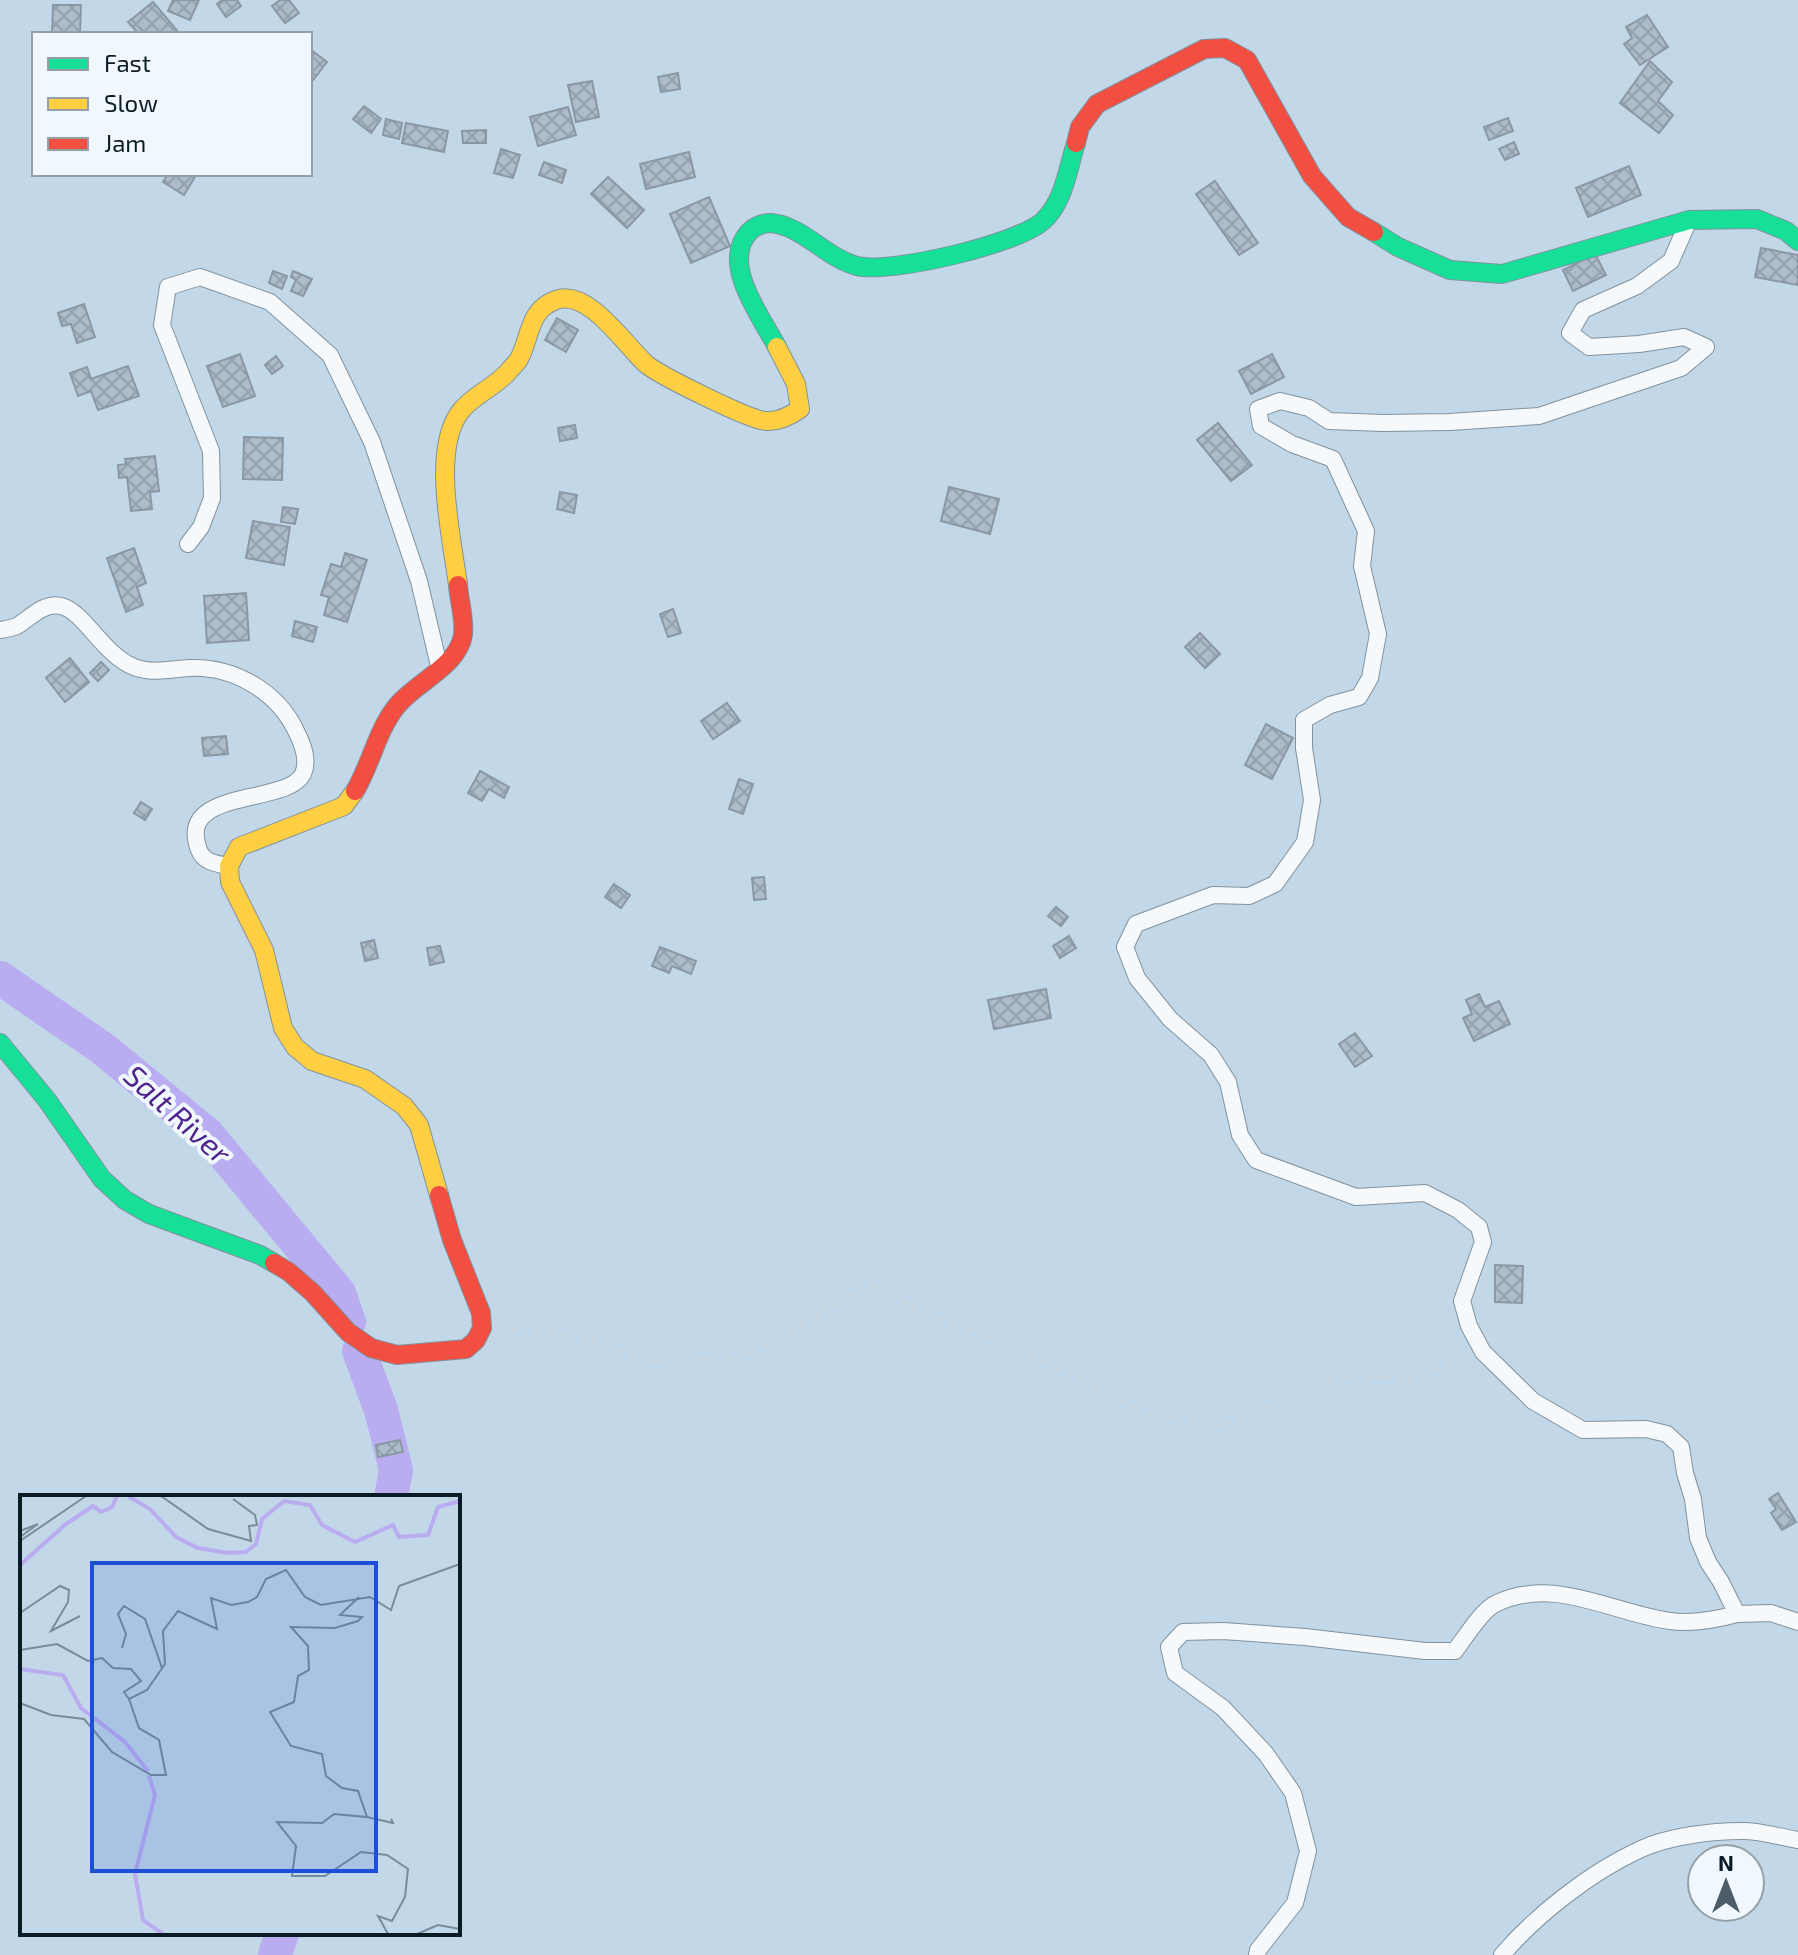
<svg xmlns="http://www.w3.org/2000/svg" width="1798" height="1955" font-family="'Exo 2',sans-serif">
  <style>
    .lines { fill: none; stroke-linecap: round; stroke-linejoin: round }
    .river { stroke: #baacf0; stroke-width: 34 }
    .building { fill: url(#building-cross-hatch); stroke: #8a98a5; stroke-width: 2 }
    .street-casing { stroke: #81929e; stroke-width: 18 }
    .fast-casing { stroke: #81929e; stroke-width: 20 }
    .slow-casing { stroke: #81929e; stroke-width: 20 }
    .jam-casing { stroke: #81929e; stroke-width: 20 }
    .path { stroke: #cbd3d8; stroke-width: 3; stroke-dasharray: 4 6; stroke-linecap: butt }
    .street { stroke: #f6f9fc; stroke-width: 16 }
    .fast { stroke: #16e098; stroke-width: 18 }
    .slow { stroke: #ffcf43; stroke-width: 18 }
    .jam { stroke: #f24e42; stroke-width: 18 }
    .labels { text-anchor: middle; stroke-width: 8; stroke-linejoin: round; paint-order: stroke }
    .water-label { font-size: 30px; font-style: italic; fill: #50238c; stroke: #f0f8fe }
    .inset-river { fill: none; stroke: #baacf0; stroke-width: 4 }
    .inset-road { fill: none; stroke: #788c9a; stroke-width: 2 }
    .view { fill: #1d4ed8; fill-opacity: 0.15; stroke: #1d4ed8; stroke-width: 4 }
    .inset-edge { fill: none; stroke: #0a1b25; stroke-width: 4 }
  </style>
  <defs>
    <pattern id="building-cross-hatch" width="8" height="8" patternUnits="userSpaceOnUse" patternTransform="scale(2)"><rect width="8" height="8" fill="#adbcca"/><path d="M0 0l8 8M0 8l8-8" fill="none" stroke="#94a1ad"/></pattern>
  </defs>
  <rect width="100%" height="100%" fill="#c2d8e8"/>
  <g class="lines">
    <!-- river -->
    <g class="river">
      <polyline points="0,978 102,1048 208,1135 339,1293 349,1322"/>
      <polyline points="359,1351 381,1410 396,1470 391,1497"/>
      <polyline points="275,1955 282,1933"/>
    </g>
  </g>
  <!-- building -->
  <g class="building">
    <polygon points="173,0 199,0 190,20 168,11"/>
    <polygon points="222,0 237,0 241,6 226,17 217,4"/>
    <polygon points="280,0 289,0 299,13 285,23 272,6"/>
    <polygon points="153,2 180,34 139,34 128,22"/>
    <polygon points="53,5 81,5 80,34 52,34"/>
    <polygon points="1647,15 1668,47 1640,65 1624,44 1632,38 1626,27"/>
    <polygon points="310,49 327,62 310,84"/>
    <polygon points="1650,61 1672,82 1658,101 1673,115 1659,133 1620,103"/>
    <polygon points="678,73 680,89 661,92 658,77"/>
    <polygon points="592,81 599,117 576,122 568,85"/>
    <polygon points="364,106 381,119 371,133 353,119"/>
    <polygon points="568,107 576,135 538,146 530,117"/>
    <polygon points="1508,118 1513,131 1489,140 1484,127"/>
    <polygon points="386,119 402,123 399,139 383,135"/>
    <polygon points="406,123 448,131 444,152 402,143"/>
    <polygon points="486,130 486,143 463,143 462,131"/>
    <polygon points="1514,142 1519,154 1505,160 1499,149"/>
    <polygon points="501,149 520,155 513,178 494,173"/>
    <polygon points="689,152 695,177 646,189 640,164"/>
    <polygon points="544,162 566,170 562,183 539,175"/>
    <polygon points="1629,166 1641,195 1588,217 1576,188"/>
    <polygon points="168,174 195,174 196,175 184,195 163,182"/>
    <polygon points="608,177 644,210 627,228 591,194"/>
    <polygon points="1215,181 1258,243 1239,255 1196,194"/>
    <polygon points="709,197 730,246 691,263 670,214"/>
    <polygon points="1761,248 1798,255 1798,285 1755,277"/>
    <polygon points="1595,254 1606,275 1573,291 1563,270"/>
    <polygon points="273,271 287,276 282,289 269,283"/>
    <polygon points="293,271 312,279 303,296 291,291 296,280 291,277"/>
    <polygon points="84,304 95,337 77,343 71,324 62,326 58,313"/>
    <polygon points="557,318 578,330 566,352 545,340"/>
    <polygon points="240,354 255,396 223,407 207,366"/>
    <polygon points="1272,354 1284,377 1251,394 1239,371"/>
    <polygon points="276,356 283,366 272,374 265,365"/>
    <polygon points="128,366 139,396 98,410 91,391 78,396 70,373 87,367 91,379"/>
    <polygon points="1218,423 1252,465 1231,481 1197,440"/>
    <polygon points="575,425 577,438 560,441 558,428"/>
    <polygon points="244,437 283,438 282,480 243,479"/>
    <polygon points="155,456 159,491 150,492 152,509 131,511 127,477 119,478 118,465 126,464 125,459"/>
    <polygon points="949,487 999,499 990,534 941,521"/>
    <polygon points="560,492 577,495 574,513 557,509"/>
    <polygon points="283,507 298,509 295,524 281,522"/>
    <polygon points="253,521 290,527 284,565 246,558"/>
    <polygon points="134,548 146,583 137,587 143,605 126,612 107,558"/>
    <polygon points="345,553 367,560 347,622 324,615 329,597 321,595 331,564 341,567"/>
    <polygon points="246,593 249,640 207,643 204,596"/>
    <polygon points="673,609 681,633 668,637 660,614"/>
    <polygon points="295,621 317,627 313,642 292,636"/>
    <polygon points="1200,633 1220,654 1205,668 1185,647"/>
    <polygon points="70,658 89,682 65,702 46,678"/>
    <polygon points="101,662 109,670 98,681 90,673"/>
    <polygon points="727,703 740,721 713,739 701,721"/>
    <polygon points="1266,724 1293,738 1272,779 1245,765"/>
    <polygon points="226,736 228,754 204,756 202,738"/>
    <polygon points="480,771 509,787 504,798 489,789 482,801 468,793"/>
    <polygon points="739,779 753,784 743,814 729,809"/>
    <polygon points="141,802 152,809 145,820 134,813"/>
    <polygon points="764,877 766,899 754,900 752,878"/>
    <polygon points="614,884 630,895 621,908 605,897"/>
    <polygon points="1056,907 1068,917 1061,926 1048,916"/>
    <polygon points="1069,936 1076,948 1060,958 1053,946"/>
    <polygon points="374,940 378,958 365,961 361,943"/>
    <polygon points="440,946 444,962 430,965 427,948"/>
    <polygon points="660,947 696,961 691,974 672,966 669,973 652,966"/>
    <polygon points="1046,989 1051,1018 994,1029 988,1000"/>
    <polygon points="1479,994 1485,1007 1499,1001 1510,1024 1474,1041 1463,1018 1472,1014 1466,1000"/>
    <polygon points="1355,1033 1372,1056 1355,1067 1339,1044"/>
    <polygon points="1495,1265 1523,1266 1522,1303 1495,1302"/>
    <polygon points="400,1440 403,1452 378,1457 376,1445"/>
    <polygon points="1778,1493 1796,1522 1782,1530 1771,1513 1776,1509 1769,1499"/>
  </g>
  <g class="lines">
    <!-- street casing -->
    <g class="street-casing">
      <g id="street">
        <polyline points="188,544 201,527 212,498 211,451 162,325 168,287 200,277 270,302 330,355 372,442 419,581 439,666"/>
        <path d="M0,630c6,-1 12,-2 17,-4 13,-8 27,-24 44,-20 23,5 42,49 73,61 18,7 37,2 55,1 44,-2 89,23 108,65 6,12 12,27 6,41 -16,32 -128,13 -104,76 4,12 18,14 30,16"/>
        <polyline points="1737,1614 1771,1613 1798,1622"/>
        <path d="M1257,1955l1,-5 37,-47 13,-52 -15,-58 -27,-39 -43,-46 -48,-35 -6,-26 14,-15 40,-1 82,6 120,14h30c9,-12 27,-41 40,-47 59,-29 116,9 175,17 23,3 45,-1 67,-7l-16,-32 -13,-20 -10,-24 -5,-39 -8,-26 -4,-26 -14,-13 -21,-5 -63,1 -50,-29 -50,-49 -14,-26 -7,-25 21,-59 -4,-15 -21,-17 -33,-17 -69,4 -100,-37 -16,-25 -12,-53 -17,-27 -41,-36 -33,-41 -12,-31 11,-23 77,-29 36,1 26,-12 30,-42 7,-42 -8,-52v-28l26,-15 29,-8 11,-19 8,-44 -16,-68 4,-35 -33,-72 -41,-15 -31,-18 -3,-17 22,-8 29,7 20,13 54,2 67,-1 89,-6 142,-48 25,-21 -22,-10 -45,7 -50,3 -19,-14 13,-23 54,-24 34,-25 18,-41"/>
        <path d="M1502,1955c34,-40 89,-83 137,-105 29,-14 73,-19 104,-19 18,0 37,6 55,9"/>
      </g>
    </g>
    <!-- fast casing -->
    <g class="fast-casing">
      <g id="fast">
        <polyline points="1374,232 1398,247 1450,270 1502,274 1689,220 1757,219 1786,231 1798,241"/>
        <path d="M777,347c-16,-31 -57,-83 -28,-115 6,-6 14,-9 22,-9 32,3 55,35 86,43 33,8 161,-22 186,-45 21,-19 25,-53 33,-78"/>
        <polyline points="0,1043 47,1100 102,1179 125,1200 149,1214 260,1255 274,1263"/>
      </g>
    </g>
    <!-- slow casing -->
    <g class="slow-casing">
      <g id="slow">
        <path d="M458,585c-6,-47 -27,-134 2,-173 12,-16 33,-24 47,-39 3,-4 9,-9 12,-14 12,-22 9,-49 37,-59 32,-12 69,45 90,64 13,11 103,56 120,57 13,1 24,-5 34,-12l-4,-25 -19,-37"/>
        <polyline points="355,791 344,806 239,847 229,866 230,882 264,950 283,1028 295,1047 312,1061 365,1079 404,1106 419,1125 439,1195"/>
      </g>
    </g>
    <!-- jam casing -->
    <g class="jam-casing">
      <g id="jam">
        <polyline points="1076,143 1080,127 1097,104 1204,49 1225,48 1247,60 1312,176 1348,217 1374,232"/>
        <path d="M355,791c16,-27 22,-60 41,-84 18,-24 62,-40 67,-72 2,-15 -4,-35 -5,-50"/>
        <polyline points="274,1263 289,1272 313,1293 348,1332 371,1348 397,1355 466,1349 476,1340 482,1328 481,1313 452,1240 439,1195"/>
      </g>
    </g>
    <!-- path -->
    <polyline class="path" points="502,1329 567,1334 610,1346 648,1361 736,1358 782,1339 828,1308 874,1284 925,1313 1004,1343 1072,1374 1146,1413 1219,1426 1292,1397 1337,1376 1411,1379 1466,1358"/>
    <!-- street -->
    <use href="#street" class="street"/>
    <!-- fast -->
    <use href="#fast" class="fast"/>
    <!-- slow -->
    <use href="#slow" class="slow"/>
    <!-- jam -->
    <use href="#jam" class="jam"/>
  </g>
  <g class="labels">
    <!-- water labels -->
    <g class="water-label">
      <text transform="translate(177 1115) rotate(42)" y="10">Salt River</text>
    </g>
  </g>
  <!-- overview -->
  <g transform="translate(20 1495)">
    <rect width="440" height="440" fill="#c2d8e8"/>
    <path class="inset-river" d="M108,1l22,13 26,28 22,11 30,5 18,-1 10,-8 6,-25 22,-18 26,4 12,20 33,17 38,-17 6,12 29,-2 10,-28 22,-6M0,70l46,-41 27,-18 8,6 11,-5 5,-11M0,174l43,6 18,33 44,34 23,29M129,281l6,19 -20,79 8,46 20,14"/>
    <path class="inset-road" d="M141,1l47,33 43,12 -2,-15 8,-1 -2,-10 -22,-16M0,36l18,-7 -18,13M0,46l66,-45M339,102l-19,18 22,2 -4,4 -23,7 -44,-1 17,19 1,24 -11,6 -4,26 -24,10 21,34 31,8 4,22 16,12 16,3 9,26 -33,-3 -12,9 -45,-1 19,24 -4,30h33l36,-24 26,3 21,14 -3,28 -13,24 -14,-5 10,18M0,118l40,-27 9,4 -1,12 -17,29 29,-15M102,153l4,-14 -8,-20 6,-8 21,13 17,49M0,155l37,-6 31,17 14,-3 11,10 18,1 10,12 -17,11 5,7M0,208l31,12 33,4 28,33 39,23h15l-7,-35 -20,-12 -10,-29 18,-9 18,-26 -2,-33 15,-20 39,18 -6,-31 20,7 17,-3 9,-5 9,-18 20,-9 19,27 16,8 49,-8 21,13 8,-24 61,-22M347,322l26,6 -2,-4M397,439l21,-9 22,4"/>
    <path class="view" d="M72,68h284v308h-284z"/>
    <rect width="440" height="440" class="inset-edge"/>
  </g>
  <!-- legend -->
  <rect x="32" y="32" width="280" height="144" fill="#f0f8fe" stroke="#94a0a7" stroke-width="2"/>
  <rect x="48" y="58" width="40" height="12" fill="#16e098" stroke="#94a0a7" stroke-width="2"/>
  <text x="104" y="72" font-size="24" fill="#0a1b25">Fast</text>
  <rect x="48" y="98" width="40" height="12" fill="#ffcf43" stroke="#94a0a7" stroke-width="2"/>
  <text x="104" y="112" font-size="24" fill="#0a1b25">Slow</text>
  <rect x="48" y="138" width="40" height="12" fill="#f24e42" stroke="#94a0a7" stroke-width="2"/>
  <text x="104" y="152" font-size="24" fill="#0a1b25">Jam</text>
  <!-- north arrow -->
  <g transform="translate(1726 1883)"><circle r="38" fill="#f0f8fe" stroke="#94a0a7" stroke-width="2"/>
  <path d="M0-6L14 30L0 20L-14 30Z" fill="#4a5d69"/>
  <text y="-12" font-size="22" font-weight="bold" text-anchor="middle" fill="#0a1b25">N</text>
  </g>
</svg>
